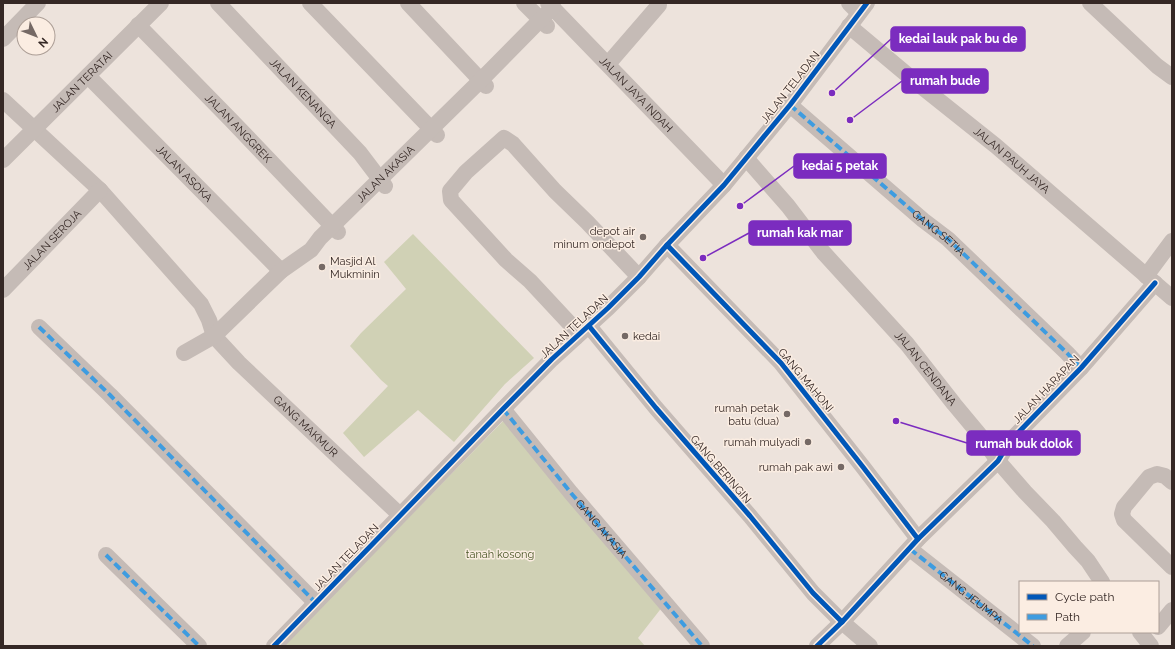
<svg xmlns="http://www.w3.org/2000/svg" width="1175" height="649" font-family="Raleway,sans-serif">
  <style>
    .green { fill: #d0d1b5 }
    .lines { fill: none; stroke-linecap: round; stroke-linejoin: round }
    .minor { stroke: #c5bbb6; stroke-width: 16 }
    .quiet { stroke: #3e9ce0; stroke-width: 4; stroke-dasharray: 8 4; stroke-linecap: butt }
    .cycleway-casing { stroke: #fbede2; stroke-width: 8 }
    .cycleway { stroke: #0057b8; stroke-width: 5 }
    .poi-dot { fill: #756965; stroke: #fbede2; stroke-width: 1.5 }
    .labels { text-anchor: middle; stroke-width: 3; stroke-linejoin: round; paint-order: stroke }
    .street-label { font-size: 11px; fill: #352825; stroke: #fbede2 }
    .poi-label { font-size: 11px; fill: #352825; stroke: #fbede2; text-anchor: end }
    .park-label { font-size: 11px; fill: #495626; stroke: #fbede2 }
    .leader { fill: none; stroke: #7b2cbf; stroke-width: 1.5 }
    .callout-dot { fill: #7b2cbf; stroke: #fbede2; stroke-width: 1.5 }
    .callout { fill: #7b2cbf; stroke: #7b2cbf; stroke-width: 1.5 }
    .callout-label { font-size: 12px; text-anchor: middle; font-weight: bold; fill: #fff }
  </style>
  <rect width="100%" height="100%" fill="#ede3dc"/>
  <!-- green -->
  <g class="green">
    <polygon points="413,234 534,358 505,384 454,442 418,410 364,457 343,433 388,386 381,380 350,346 361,333 406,289 384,262"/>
    <polygon points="506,418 663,606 638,638 645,646 287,646 285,644"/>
  </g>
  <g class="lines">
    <!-- minor -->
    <g class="minor">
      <path id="s1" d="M218,3l142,150 25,33"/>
      <polyline points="310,3 437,135"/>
      <polyline points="408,3 486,86"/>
      <polyline points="524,3 547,26"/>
      <path id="s2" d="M548,3l176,182"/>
      <polyline points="849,3 859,13"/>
      <polyline points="1090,3 1157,66 1172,77"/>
      <path id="s3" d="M138,25l93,95 107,112"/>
      <path id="s4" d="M849,26l68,57 79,63 176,152"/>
      <polyline points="3,39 38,3"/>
      <polyline points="608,64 659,5"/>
      <path id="s5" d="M88,76l193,195"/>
      <path id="s6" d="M3,100l97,90 101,114 8,16 5,16 25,27 161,152"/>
      <path id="s7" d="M790,105l133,115 25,19 119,114 14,15"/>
      <path id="s8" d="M746,158l42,48 35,46 84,92 47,60 25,30 19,27 27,31 28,29 22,26 13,14 14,21"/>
      <path id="s9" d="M3,160l158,-157"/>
      <polyline points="667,245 781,363 863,467 918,539"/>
      <polyline points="1146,276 1172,241"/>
      <path id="s10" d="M3,290l97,-100"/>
      <polyline points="589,326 656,408 750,516 813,593 842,622 870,646"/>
      <polyline points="39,327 110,395 315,602"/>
      <polyline points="576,337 571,325 530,281 506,260 451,200 450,191 466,172 504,138 513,144 555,191 587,222 639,277"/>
      <path id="s11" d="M184,353l30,-17 67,-65 30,-21 9,-12 160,-157 73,-74"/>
      <polyline points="503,409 571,493 702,646"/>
      <polyline points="1172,482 1165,476 1157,474 1149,477 1124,507 1122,514 1124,520 1172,567"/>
      <polyline points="910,549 1033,646"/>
      <polyline points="106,555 199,646"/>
      <polyline points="1158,627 1172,610"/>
      <polyline points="1140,632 1151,646"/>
      <polyline points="274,646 503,409 552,359 608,308 639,277 667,245 724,185 790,105 867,3"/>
      <polyline points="817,646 842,622 918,539 998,461 1010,441 1081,368 1155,283"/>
      <polyline points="1067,646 1083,632"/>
    </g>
    <!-- quiet -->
    <g class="quiet">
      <polyline points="790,105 923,220 948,239 1067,353 1081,368"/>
      <polyline points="39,327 110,395 315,602"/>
      <path id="s12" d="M503,409l68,84 131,153"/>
      <path id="s13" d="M910,549l123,97"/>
      <polyline points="106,555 199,646"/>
    </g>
    <!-- cycleway casing -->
    <g class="cycleway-casing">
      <g id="cycleway">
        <polyline points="667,245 781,363 863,467 918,539"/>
        <polyline points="589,326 656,408 750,516 813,593 842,622"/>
        <polyline points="274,646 503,409 552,359 608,308 639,277 667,245 724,185 790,105 867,3"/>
        <polyline points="817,646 842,622 918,539 998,461 1010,441 1081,368 1155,283"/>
      </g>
    </g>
    <!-- cycleway -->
    <use href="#cycleway" class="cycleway"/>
  </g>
  <!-- markers -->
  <g class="poi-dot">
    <circle cx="643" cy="237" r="4"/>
    <circle cx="322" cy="267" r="4"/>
    <circle cx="625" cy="336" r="4"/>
    <circle cx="787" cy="414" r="4"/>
    <circle cx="808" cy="442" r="4"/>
    <circle cx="841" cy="467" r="4"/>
  </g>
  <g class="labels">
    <!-- street labels -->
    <g class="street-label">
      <text dy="4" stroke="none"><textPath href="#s9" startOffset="111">JALAN TERATAI</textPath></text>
      <text transform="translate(790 87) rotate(-52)" y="4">JALAN TELADAN</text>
      <text dy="4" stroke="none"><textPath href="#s1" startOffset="124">JALAN KENANGA</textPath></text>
      <text dy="4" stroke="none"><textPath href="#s2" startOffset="127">JALAN JAYA INDAH</textPath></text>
      <text dy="4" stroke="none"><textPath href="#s3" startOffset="144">JALAN ANGGREK</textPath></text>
      <text dy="4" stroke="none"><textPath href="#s4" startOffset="211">JALAN PAUH JAYA</textPath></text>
      <text dy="4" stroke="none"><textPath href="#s5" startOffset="137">JALAN ASOKA</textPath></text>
      <text dy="4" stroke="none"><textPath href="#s11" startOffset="271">JALAN AKASIA</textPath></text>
      <text dy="4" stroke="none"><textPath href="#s7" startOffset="196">GANG SETIA</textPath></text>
      <text dy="4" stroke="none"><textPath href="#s10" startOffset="70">JALAN SEROJA</textPath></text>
      <text transform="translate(574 326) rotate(-43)" y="4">JALAN TELADAN</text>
      <text dy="4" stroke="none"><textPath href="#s8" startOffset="277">JALAN CENDANA</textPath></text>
      <text transform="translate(806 380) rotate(50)" y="4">GANG MAHONI</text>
      <text transform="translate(1046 389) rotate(-46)" y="4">JALAN HARAPAN</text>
      <text dy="4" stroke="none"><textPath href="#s6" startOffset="448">GANG MAKMUR</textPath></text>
      <text transform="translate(721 469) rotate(49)" y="4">GANG BERINGIN</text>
      <text dy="4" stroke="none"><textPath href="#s12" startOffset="155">GANG AKASIA</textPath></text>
      <text transform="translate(346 557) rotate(-46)" y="4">JALAN TELADAN</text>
      <text dy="4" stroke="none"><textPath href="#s13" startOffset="78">GANG JEUMPA</textPath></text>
    </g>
    <!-- poi labels -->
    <g class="poi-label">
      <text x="635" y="235">depot air<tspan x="635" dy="13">minum ondepot</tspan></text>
      <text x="330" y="265" text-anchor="start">Masjid Al<tspan x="330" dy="13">Mukminin</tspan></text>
      <text x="633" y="340" text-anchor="start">kedai</text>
      <text x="779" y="412">rumah petak<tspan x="779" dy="13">batu (dua)</tspan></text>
      <text x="800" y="446">rumah mulyadi</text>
      <text x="833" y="471">rumah pak awi</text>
    </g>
    <!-- park labels -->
    <g class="park-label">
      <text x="500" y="558">tanah kosong</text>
    </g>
  </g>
  <!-- callouts -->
  <path class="leader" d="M832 93L891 39M850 120L902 81M740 206L794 166M703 258L749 233M896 421L967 443"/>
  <g class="callout-dot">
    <circle cx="832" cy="93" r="4"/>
    <circle cx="850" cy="120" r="4"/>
    <circle cx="740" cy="206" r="4"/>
    <circle cx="703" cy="258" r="4"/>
    <circle cx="896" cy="421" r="4"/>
  </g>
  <g class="callout">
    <rect x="891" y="27" width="134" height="24" rx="4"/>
    <rect x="902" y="69" width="86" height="24" rx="4"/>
    <rect x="794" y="154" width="92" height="24" rx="4"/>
    <rect x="749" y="221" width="102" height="24" rx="4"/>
    <rect x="967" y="431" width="113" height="24" rx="4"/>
  </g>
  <g class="callout-label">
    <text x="958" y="43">kedai lauk pak bu de</text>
    <text x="945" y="85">rumah bude</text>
    <text x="840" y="170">kedai 5 petak</text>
    <text x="800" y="237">rumah kak mar</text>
    <text x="1024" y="448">rumah buk dolok</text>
  </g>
  <!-- border -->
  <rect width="1175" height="649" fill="none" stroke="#352825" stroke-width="8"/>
  <!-- legend -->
  <rect x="1019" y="581" width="140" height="52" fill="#fbede2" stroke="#ac9e96"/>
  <rect x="1027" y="594" width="20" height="6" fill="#0057b8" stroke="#ac9e96"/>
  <text x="1055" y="601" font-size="12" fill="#352825">Cycle path</text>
  <rect x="1027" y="614" width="20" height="6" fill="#3e9ce0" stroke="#ac9e96"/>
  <text x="1055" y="621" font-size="12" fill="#352825">Path</text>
  <!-- north arrow -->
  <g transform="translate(36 36) rotate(133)"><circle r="19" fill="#fbede2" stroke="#ac9e96"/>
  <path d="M0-3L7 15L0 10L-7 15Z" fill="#756965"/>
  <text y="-6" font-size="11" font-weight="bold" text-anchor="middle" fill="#352825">N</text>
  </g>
</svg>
